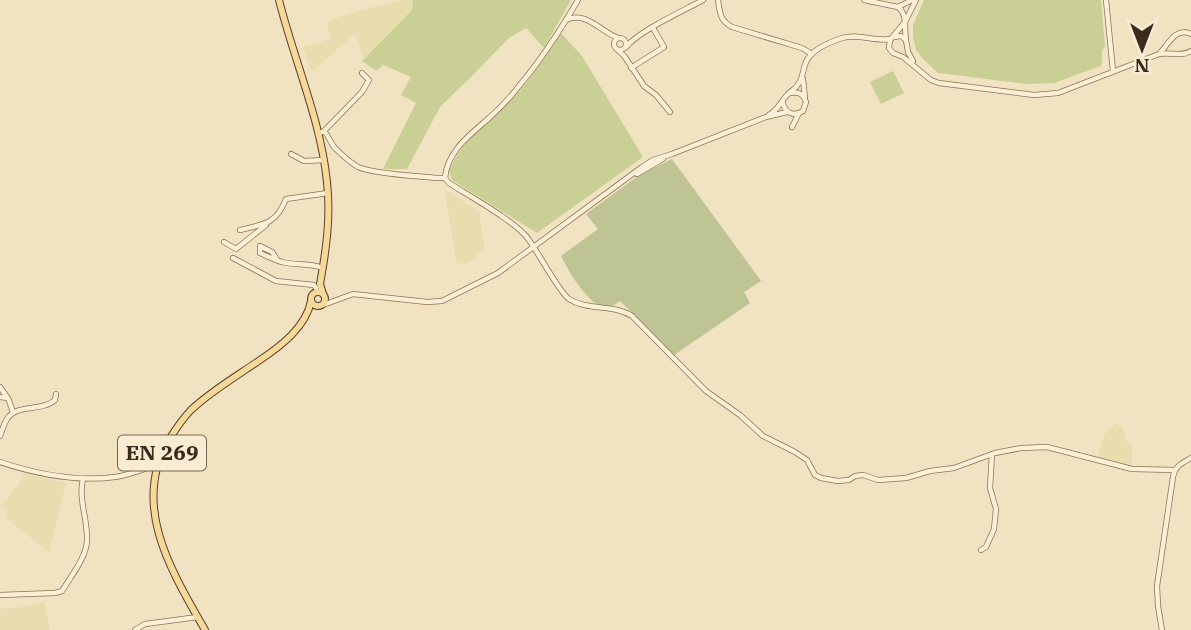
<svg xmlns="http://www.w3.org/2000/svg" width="1191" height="630" font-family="'IBM Plex Serif',serif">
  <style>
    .farmland { fill: #e7ddaf }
    .green { fill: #cad095 }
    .cemetery { fill: #bfc495 }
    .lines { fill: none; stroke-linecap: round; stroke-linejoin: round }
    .minor-casing { stroke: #8c7358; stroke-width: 6 }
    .primary-casing { stroke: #59412c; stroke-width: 8 }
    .minor { stroke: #fbefd6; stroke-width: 4.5 }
    .primary { stroke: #f6d898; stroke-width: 6 }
    .labels { text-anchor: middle; stroke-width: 5; stroke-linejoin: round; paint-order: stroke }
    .shield { fill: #f8ecd2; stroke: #746553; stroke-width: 2 }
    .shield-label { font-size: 21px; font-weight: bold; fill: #3b2b1d }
  </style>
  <rect width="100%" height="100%" fill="#f1e2c2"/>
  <!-- farmland -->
  <g class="farmland">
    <polygon points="401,0 413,0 412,10 363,59 357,37 353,35 313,71 310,68 303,47 331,39 327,21 351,13"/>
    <polygon points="444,189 479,212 485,249 476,255 475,259 466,263 457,264"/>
    <polygon points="1115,424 1122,426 1127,442 1132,443 1132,465 1128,467 1098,458 1104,435"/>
    <polygon points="24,473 66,483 49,552 6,518 6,511 0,507 19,484"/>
    <polygon points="44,602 50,630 0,630 0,609 17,608"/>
  </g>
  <!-- green -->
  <g class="green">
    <polygon points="413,0 571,0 544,48 526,28 509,38 473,75 440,107 407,169 383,169 416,103 401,95 411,77 383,65 376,71 362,61 412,10"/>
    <polygon points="924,0 1101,0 1105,47 1102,50 1102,62 1101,66 1054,83 1026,84 938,73 923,59 916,50 913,37 913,25"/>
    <path d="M561,33l21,23 61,101 -106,76 -85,-53 -3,-9c14,-35 50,-55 73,-83 14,-17 26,-37 39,-55z"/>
    <polygon points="893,71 904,93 881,104 870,82"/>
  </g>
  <!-- cemetery -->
  <path class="cemetery" d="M672,159l89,122 -17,11 6,11 -76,52 -54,-54 -9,6c-5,-1 -12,-1 -16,-4 -14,-11 -26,-31 -34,-47l37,-27 -12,-15 52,-38z"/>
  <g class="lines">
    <!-- minor casing -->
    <g class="minor-casing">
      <g id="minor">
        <path d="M718,0c2,13 2,21 14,27l70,21 10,6"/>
        <polyline points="864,0 898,7"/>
        <path d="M916,0l-11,22 -15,18 -1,8 4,5 10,4 28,23 8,3 95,12 24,-2 101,-39c11,-2 23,3 32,-3"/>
        <polyline points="1106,0 1113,71"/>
        <path d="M566,20c19,-10 35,12 52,18"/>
        <polyline points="894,37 901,36 906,40 908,52 913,61"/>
        <circle cx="620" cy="44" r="6"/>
        <path d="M906,40c-2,-13 2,-25 -8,-33l14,-7"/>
        <path d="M626,47c13,-16 57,-36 77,-47"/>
        <polyline points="617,49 625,57 644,86 656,95 670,112"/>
        <path d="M1160,53c9,-10 16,-26 31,-19"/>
        <polyline points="631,68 664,47 653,28"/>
        <polyline points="803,79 805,98"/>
        <path d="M783,103c2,10 11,14 20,8l3,-9c-2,-7 -7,-11 -15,-9"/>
        <path d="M769,115c11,-7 11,-13 18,-20 5,-5 9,-6 12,-12 4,-6 4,-14 7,-21 5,-12 24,-20 36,-24 16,-5 33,4 49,1"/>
        <polyline points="792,127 799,113"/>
        <polyline points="324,131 362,92 369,80 362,73"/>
        <path d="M318,134l6,-3c6,6 6,13 12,18 6,6 15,14 22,18 15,7 60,9 78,11h9l4,5c20,13 68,39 80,57 9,12 30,52 40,59 19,12 45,5 63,17l74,75 34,24 23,21 32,16 12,8 8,15 6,3 17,3 11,-1 6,-4 8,-1 15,5 28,-2 24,-7 24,-3 41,-15 26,-5 26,-1 85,22 43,1"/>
        <polyline points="291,154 304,161 324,160"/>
        <polyline points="637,174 663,159"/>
        <path d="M445,178c2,-27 26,-44 44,-60 11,-10 21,-20 30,-32 22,-26 42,-57 59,-86"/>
        <path d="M240,230c25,-6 36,-6 46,-31l42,-6"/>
        <polyline points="224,242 236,249 266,225"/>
        <polyline points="233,258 276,281 314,285 316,288"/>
        <path d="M278,261l-6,-9 -12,-6v7c7,3 14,7 22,9 13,4 27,0 41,6"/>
        <polyline points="323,305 353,294 427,302 442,301 498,273 642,167 653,160 672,154 766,117 787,112"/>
        <polyline points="0,387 7,397"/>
        <polyline points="0,397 8,398 13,412"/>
        <path d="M0,436c2,-6 4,-12 7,-17 10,-16 35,-7 48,-19l1,-6"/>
        <path d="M0,462c36,12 77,20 115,15 15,-2 29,-8 43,-13"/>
        <polyline points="981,550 986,547 994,529 996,509 990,488 992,454"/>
        <path d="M0,595l55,-2 7,-2c9,-15 24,-33 25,-50 1,-22 -9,-41 -4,-62"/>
        <polyline points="135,630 145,624 198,617"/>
        <path d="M1162,630l-4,-24 -1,-20 16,-109c2,-11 9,-14 18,-19"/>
      </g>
    </g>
    <!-- primary casing -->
    <g class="primary-casing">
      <g id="primary">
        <path d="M279,0c15,60 42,121 48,182 4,35 -1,69 -7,102l3,10"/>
        <circle cx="318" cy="299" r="7"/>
        <path d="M205,630c-33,-58 -74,-123 -37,-189 7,-11 14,-22 23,-31 20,-19 46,-34 69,-50 21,-14 46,-33 51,-59"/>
      </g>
    </g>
    <!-- minor -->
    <use href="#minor" class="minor"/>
    <!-- primary -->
    <use href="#primary" class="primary"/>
  </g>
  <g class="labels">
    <!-- shield labels -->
    <rect class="shield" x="118" y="435.5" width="88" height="35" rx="5"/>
    <g class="shield-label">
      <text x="162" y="460">EN 269</text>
    </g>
  </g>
  <!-- north arrow -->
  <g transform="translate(1142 49) rotate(180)" stroke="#f8ecd2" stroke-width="5" paint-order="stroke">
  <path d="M0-5L12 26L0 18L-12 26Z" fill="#3b2b1d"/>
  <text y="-10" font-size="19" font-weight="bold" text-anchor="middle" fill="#3b2b1d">N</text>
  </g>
</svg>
